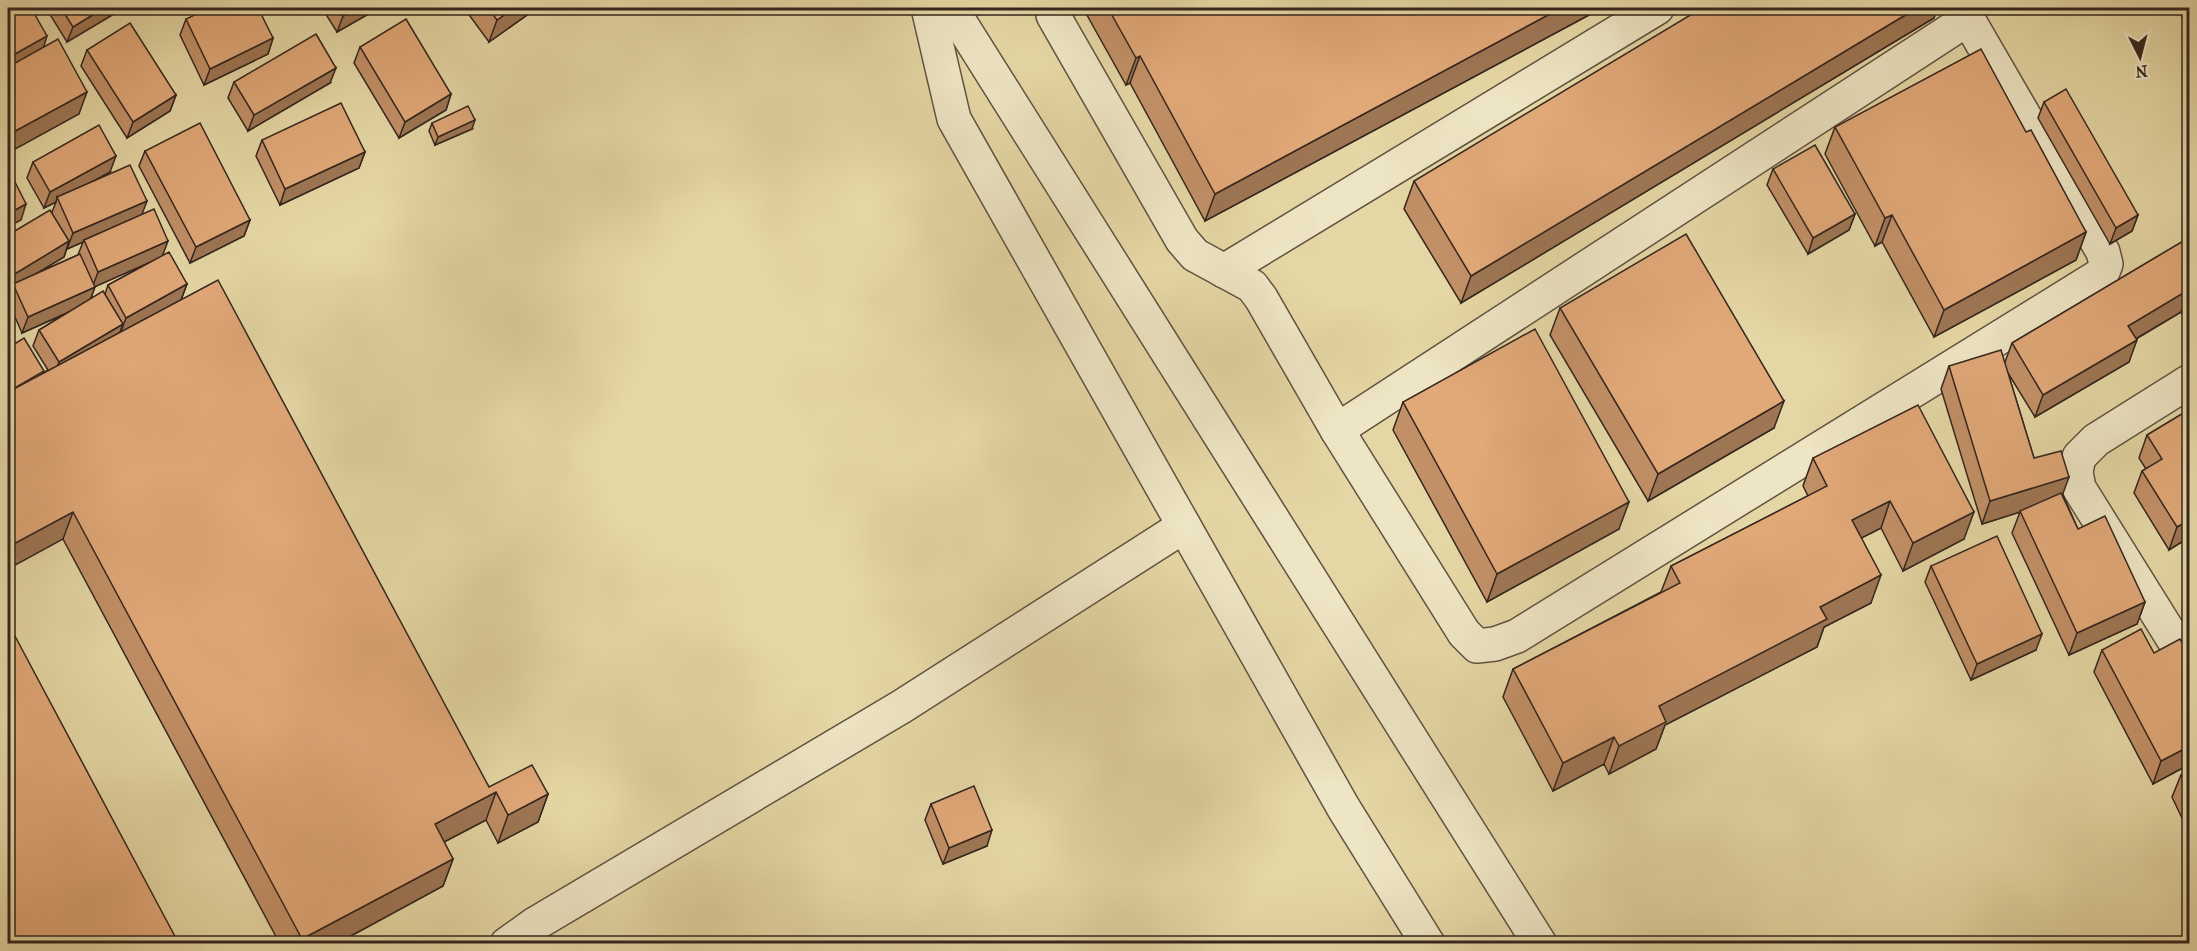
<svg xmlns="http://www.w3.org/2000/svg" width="2197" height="951" font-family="'IM FELL French Canon',serif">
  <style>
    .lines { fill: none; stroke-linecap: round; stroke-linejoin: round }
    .street-casing { stroke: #605240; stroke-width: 36 }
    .street { stroke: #eee5c4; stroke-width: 33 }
    .wall { fill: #c29067; stroke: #34261e; stroke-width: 1.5; fill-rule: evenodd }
    .shaded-wall { fill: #9e7654; stroke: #34261e; stroke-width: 1.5 }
    .building { fill: #e1a878; stroke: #34261e; stroke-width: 1.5 }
  </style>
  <rect width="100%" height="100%" fill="#e5d7a5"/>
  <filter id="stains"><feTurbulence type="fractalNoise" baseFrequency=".00333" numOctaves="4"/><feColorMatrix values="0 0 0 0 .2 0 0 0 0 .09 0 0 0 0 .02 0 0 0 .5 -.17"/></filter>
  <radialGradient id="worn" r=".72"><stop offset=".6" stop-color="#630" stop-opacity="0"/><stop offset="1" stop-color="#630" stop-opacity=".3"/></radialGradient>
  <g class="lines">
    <!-- street casing -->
    <g class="street-casing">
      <g id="street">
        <polyline points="928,8 954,119 1343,807 1428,944"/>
        <polyline points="951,8 1540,944"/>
        <polyline points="1054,8 1053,15 1182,240 1195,255 1252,286 1261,298 1337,430 1464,633 1477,646 1495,644 1517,636 2102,274 2106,264 2103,252 1968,19"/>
        <polyline points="1224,271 1657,8"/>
        <polyline points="2190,381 2096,440 2079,457 2076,472 2079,488 2190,666"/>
        <polyline points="1337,430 1968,19 1968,8"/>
        <polyline points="507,944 535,924 901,707 1184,526"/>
      </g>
    </g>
    <!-- street -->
    <use href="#street" class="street"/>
  </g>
  <!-- wall -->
  <g class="wall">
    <polygon points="46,8 124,8 67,42"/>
    <polygon points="322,8 379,8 337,32"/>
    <polygon points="464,8 537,8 489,42"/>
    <polygon points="1083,8 1602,8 1205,221 1130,83 1126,85"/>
    <polygon points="2177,8 2190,8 2190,31"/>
    <polygon points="1934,18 1461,303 1404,209 1414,181"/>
    <polygon points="186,19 273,38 268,54 204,85 180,35"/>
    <polygon points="360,47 451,94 446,110 399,138 354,63"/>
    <polygon points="87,50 176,95 170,111 127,138 81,66"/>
    <polygon points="234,82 330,83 248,131 228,98"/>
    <polygon points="2044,102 2138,215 2132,231 2110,244 2038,118"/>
    <polygon points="432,123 472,129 435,145 429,131"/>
    <polygon points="1835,127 2026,132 2086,232 2076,260 1934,337 1882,242 1875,246 1825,154"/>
    <polygon points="262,140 365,152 359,168 280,205 256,156"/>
    <polygon points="145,151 250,220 244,236 190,263 139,166"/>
    <path d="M33,162l77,10 -18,10 50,32 21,41 24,29 -6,16 308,487 59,7 -10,28 -40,21 -12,-23 -42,22 9,17 -10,27 -107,58h-56l-217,-405 -20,-166 5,-3 -15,-24 6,-16 26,-16 -43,19 -14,-32 3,-12 -3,2v-56l44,-23 4,-10 -12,6 -17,-30zM83,242l-5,13 -41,18 27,-16 3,-9v1zM148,263l-40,22 -3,9 -14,4 4,-12z"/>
    <polygon points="1773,169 1855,214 1849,230 1808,254 1767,185"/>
    <polygon points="2190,237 2190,320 2187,322 2181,312 2136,339 2129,362 2035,417 2008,373 2034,458 2063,495 2078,529 2145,602 2137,624 2069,655 2012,533 2020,512 1982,524 1941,389 1949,366 2005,362 2012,343"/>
    <polygon points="1560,308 1774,428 1648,501 1550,335"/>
    <polygon points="1403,402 1619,529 1487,602 1393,430"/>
    <polygon points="2190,409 2190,540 2188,538 2169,550 2134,493 2142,471 2146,469 2139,458 2147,435"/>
    <polygon points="1813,458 1964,539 1903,571 1881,528 1861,538 1871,603 1824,627 1817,647 1665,725 1656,749 1609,774 1604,764 1553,791 1503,697 1513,669 1661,592 1671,566 1808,496 1803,486"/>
    <polygon points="1931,566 2036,650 1971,680 1925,582"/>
    <polygon points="2102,650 2154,653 2190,656 2190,764 2153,784 2094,672"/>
    <polygon points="2190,771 2190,835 2172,797 2181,775"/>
    <polygon points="931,804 987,846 943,864 925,820"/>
  </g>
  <!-- shaded-wall -->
  <g class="shaded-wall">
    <polygon points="104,8 124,8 67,42 73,27"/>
    <polygon points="358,8 379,8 337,32 343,16"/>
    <polygon points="514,8 537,8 489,42 497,20"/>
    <polygon points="1561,8 1602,8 1205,221 1215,194"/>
    <polygon points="1917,8 1938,8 1934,18 1461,303 1471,276"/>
    <polygon points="47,36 42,52 8,71 8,58"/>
    <polygon points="273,38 268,54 204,85 210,69"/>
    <polygon points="1140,56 1130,83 1126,85 1136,58"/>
    <polygon points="336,68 330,83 248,131 254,115"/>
    <polygon points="87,92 79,114 8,153 8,135"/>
    <polygon points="451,94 446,110 399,138 405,122"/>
    <polygon points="176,95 170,111 127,138 133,122"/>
    <polygon points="475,120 472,129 435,145 438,137"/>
    <polygon points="365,152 359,168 280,205 285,189"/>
    <polygon points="116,156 110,172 59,200 57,197 56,202 44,208 50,192"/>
    <polygon points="147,201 141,217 84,240 83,242 67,249 73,233"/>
    <polygon points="26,204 21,220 8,227 8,214"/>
    <polygon points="1855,214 1849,230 1808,254 1813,238"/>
    <polygon points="1892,215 1882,242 1875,246 1885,218"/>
    <polygon points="2138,215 2132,231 2110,244 2116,228"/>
    <polygon points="250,220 244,236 190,263 196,247"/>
    <polygon points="2086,232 2076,260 1934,337 1944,310"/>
    <polygon points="69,241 64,257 14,287 13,284 11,289 8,291 8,278"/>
    <polygon points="168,241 162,257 92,288 98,272"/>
    <polygon points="187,284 181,300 120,334 126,318"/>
    <polygon points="95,287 89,303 22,333 28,317"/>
    <polygon points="2189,289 2181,312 2120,348 2128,326"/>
    <polygon points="123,324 117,340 53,378 59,362"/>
    <polygon points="2137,340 2129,362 2035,417 2043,395"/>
    <polygon points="1784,401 1774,428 1648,501 1658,474"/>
    <polygon points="2069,477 2061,499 1982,524 1990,501"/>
    <polygon points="1890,501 1881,528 1842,548 1852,520"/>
    <polygon points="1629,502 1619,529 1487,602 1497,574"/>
    <polygon points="73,512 63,539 8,569 8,547"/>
    <polygon points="1974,512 1964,539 1903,571 1913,543"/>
    <polygon points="2190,520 2190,534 2188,538 2169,550 2177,527"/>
    <polygon points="1881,575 1871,603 1824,627 1817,647 1665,725 1656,749 1609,774 1619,746 1659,706 1820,607"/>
    <polygon points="2145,602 2137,624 2069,655 2077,633"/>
    <polygon points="2042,634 2036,650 1971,680 1977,664"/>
    <polygon points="1614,737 1604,764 1553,791 1563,763"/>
    <polygon points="2190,746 2190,764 2153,784 2161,761"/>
    <polygon points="496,792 486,820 425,852 435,824"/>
    <polygon points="548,794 538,822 498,843 508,815"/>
    <polygon points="992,830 987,846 943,864 949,848"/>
    <polygon points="453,859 443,886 336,944 301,944 302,939"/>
  </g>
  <!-- building -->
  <g class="building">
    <polygon points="8,8 31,8 47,36 8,58"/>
    <polygon points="61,8 104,8 73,27"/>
    <polygon points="209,8 258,8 273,38 210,69 186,19"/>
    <polygon points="338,8 358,8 343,16"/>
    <polygon points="488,8 514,8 497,20"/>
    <polygon points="1108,8 1561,8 1215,194 1140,56 1136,58"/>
    <polygon points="1702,8 1917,8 1471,276 1414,181"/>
    <polygon points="406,19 451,94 405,122 360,47"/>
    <polygon points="130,23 176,95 133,122 87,50"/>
    <polygon points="316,34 336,68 254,115 234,82"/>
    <polygon points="58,39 87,92 8,135 8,67"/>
    <polygon points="1981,49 2026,132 2031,130 2086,232 1944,310 1892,215 1885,218 1835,127"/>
    <polygon points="2066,89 2138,215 2116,228 2044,102"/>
    <polygon points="341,103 365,152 285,189 262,140"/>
    <polygon points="468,106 475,120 438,137 432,123"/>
    <polygon points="200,123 250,220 196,247 145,151"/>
    <polygon points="99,125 116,156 50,192 33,162"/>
    <polygon points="1815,145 1855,214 1813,238 1773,169"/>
    <polygon points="130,165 147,201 73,233 57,197"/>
    <polygon points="8,168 26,204 8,214"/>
    <polygon points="154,209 168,241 98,272 84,240"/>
    <polygon points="50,210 69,241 8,278 8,235"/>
    <polygon points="1686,234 1784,401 1658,474 1560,308"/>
    <polygon points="2190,237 2190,289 2128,326 2137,340 2043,395 2012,343"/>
    <polygon points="169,252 187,284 126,318 108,285"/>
    <polygon points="80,254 95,287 28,317 13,284"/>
    <polygon points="218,280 489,787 532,765 548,794 508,815 496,792 435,824 453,859 302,939 73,512 8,547 8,392"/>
    <polygon points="103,291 123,324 59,362 39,330"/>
    <polygon points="1535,329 1629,502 1497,574 1403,402"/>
    <polygon points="24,338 44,371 8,392 8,348"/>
    <polygon points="2001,350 2034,458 2061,451 2069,477 1990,501 1949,366"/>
    <polygon points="1918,405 1974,512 1913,543 1890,501 1852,520 1881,575 1820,607 1827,619 1659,706 1666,722 1619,746 1614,737 1563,763 1513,669 1680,583 1671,566 1827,486 1813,458"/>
    <polygon points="2190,409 2190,520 2177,527 2142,471 2162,459 2147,435"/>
    <polygon points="2061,493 2078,529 2105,516 2145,602 2077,633 2020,511"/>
    <polygon points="1997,536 2042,634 1977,664 1931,566"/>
    <polygon points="8,623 179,944 8,944"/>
    <polygon points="2141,629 2154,653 2180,639 2190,656 2190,746 2161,761 2102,650"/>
    <polygon points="2190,771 2190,794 2181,775"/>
    <polygon points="974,786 992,830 949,848 931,804"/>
  </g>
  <!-- margin -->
  <rect width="2197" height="951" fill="none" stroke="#e5d7a5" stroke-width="30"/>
  <rect x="9" y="9" width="2179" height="933" fill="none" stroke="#34261e" stroke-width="3"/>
  <rect x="15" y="15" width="2167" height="921" fill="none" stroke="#34261e" stroke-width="1.5"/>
  <!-- north arrow -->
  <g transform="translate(2140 57) rotate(174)" stroke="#eee5c4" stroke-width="4.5" paint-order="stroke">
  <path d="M0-4.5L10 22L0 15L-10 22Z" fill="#34261e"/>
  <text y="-9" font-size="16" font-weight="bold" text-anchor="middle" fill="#34261e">N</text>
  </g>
  <rect width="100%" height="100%" filter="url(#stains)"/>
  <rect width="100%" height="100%" fill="url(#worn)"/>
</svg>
